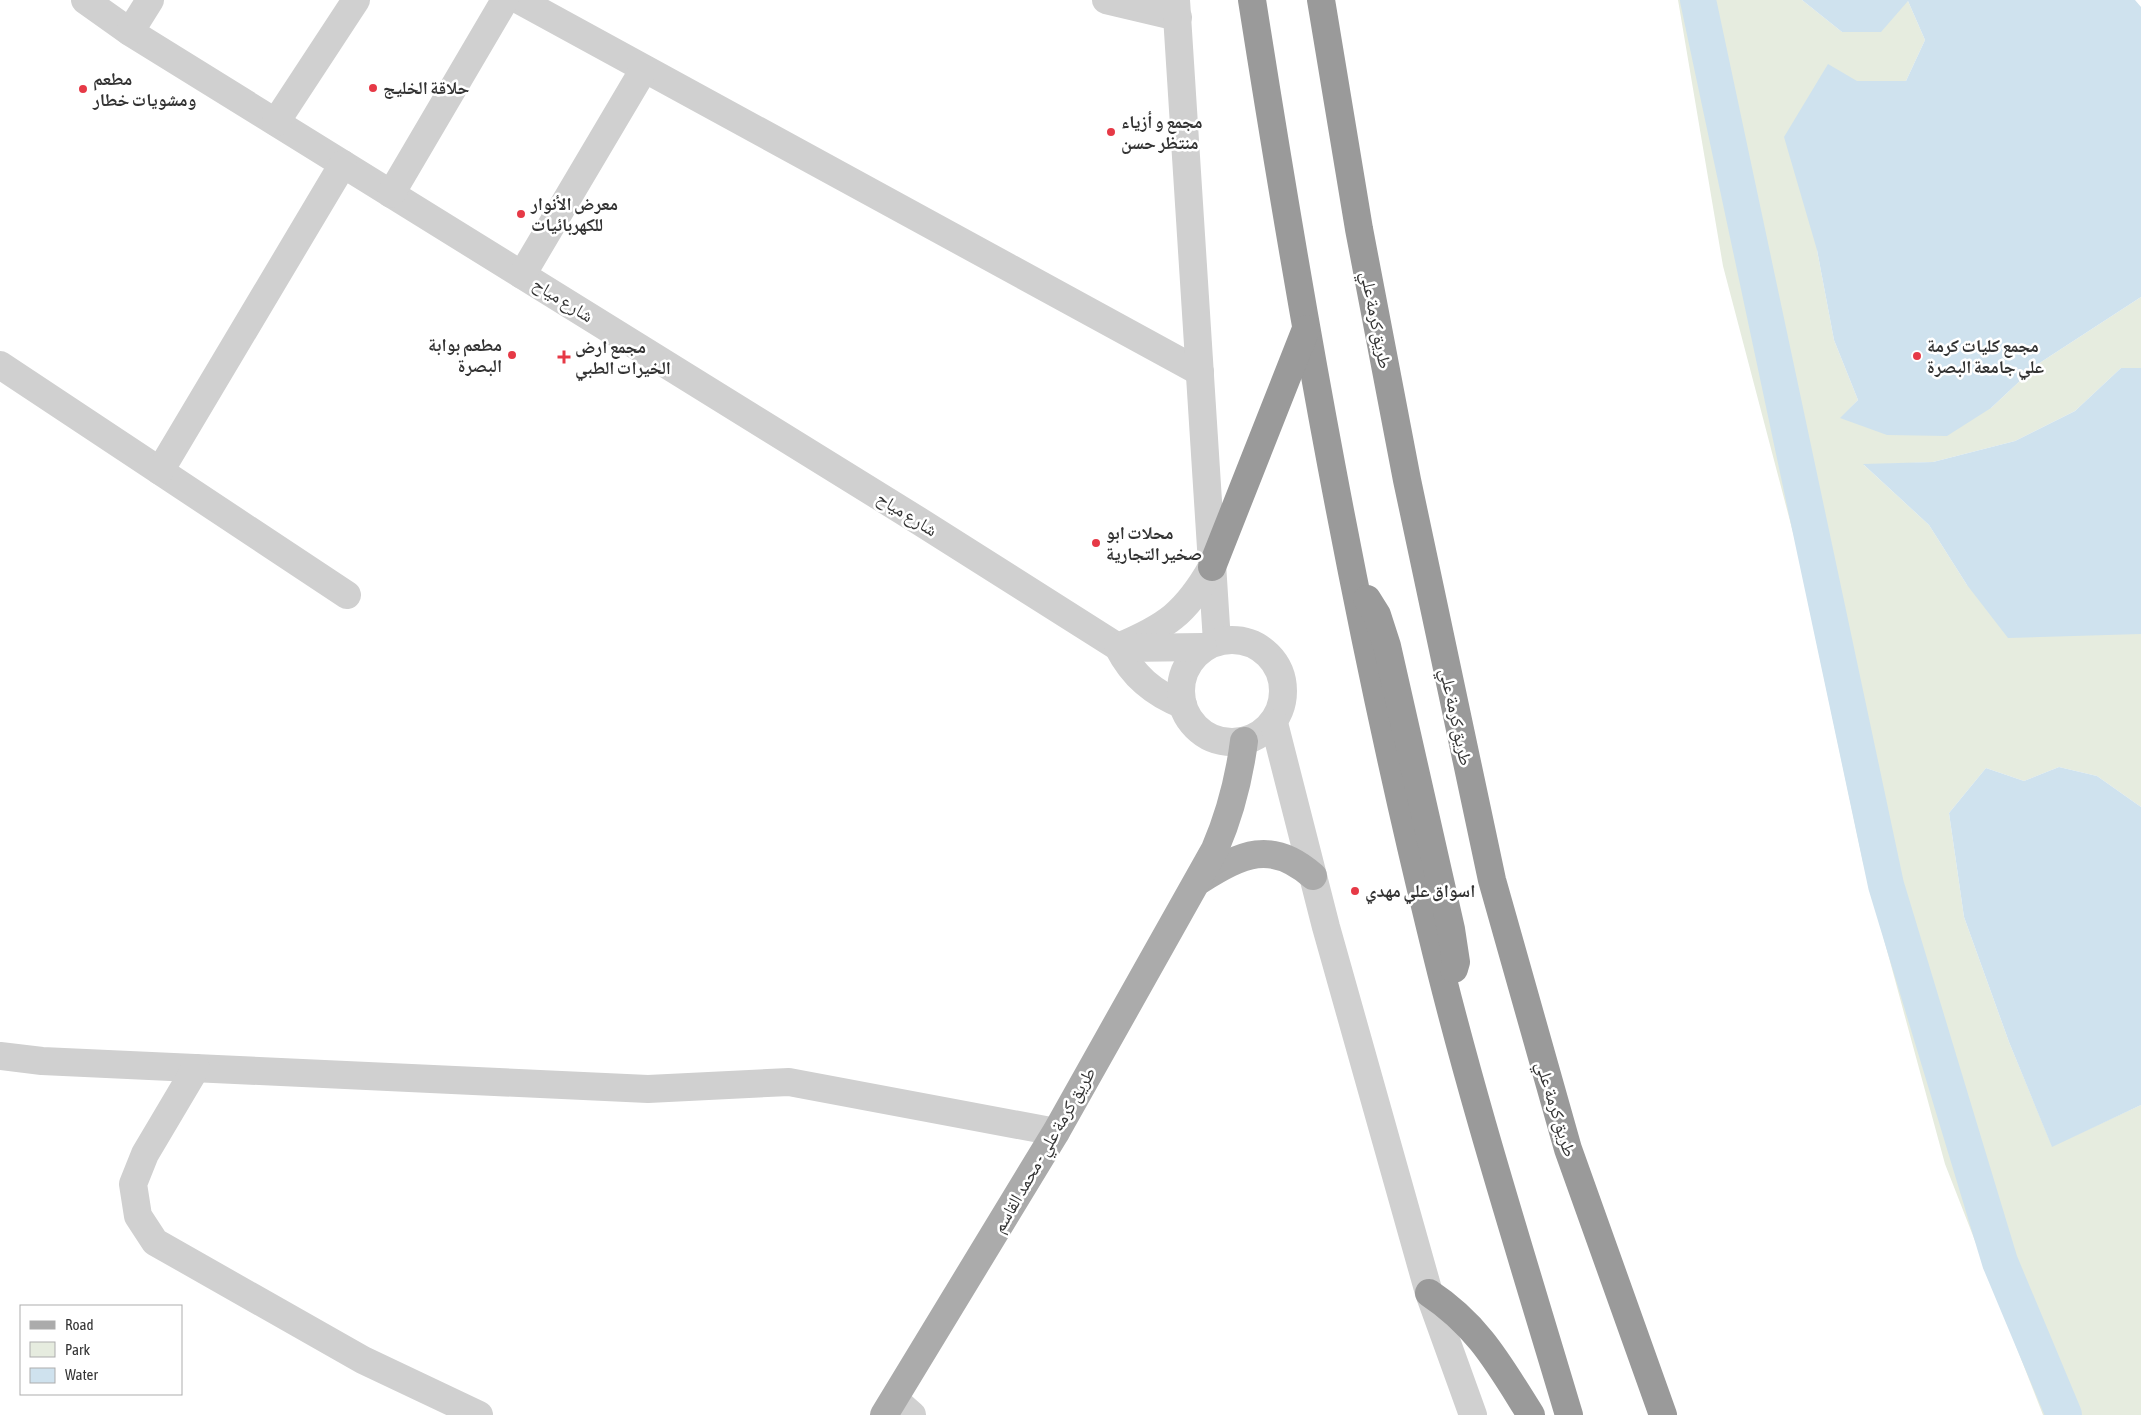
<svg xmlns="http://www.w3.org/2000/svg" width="2141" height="1415" font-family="'Asap Condensed','Noto Naskh Arabic',sans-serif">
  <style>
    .green { fill: #e6ecdf }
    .water { fill: #cfe2ee }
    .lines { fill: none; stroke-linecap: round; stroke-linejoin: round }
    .canal { stroke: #cfe2ee; stroke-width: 36 }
    .minor { stroke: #d0d0d0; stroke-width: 28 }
    .major { stroke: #ababab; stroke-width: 28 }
    .highway { stroke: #9a9a9a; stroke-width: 28 }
    .poi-dot { fill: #e63946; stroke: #fff; stroke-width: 2 }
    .labels { text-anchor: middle; stroke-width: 5; stroke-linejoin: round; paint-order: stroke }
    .poi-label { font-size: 18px; font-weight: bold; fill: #333; stroke: #fff; text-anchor: start }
    .street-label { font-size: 18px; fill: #333; stroke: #fff }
  </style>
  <rect width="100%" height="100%" fill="#fff"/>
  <!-- green -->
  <polygon class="green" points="1678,0 1802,0 1842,32 1908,1 1925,40 1906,81 1857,81 1817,250 1834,340 1858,400 1841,418 1991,408 2038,364 2141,297 2141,368 2121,368 2075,411 2015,441 1933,462 1864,465 1929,525 1967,585 2104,634 2141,634 2141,807 2097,776 2059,767 2024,781 1986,768 1949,813 1964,917 2009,1042 2052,1146 2141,1105 2141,1415 2043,1415 1945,1164 1863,862 1795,540 1723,266"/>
  <!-- water -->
  <g class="water">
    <polygon points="1802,0 2135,0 2141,7 2141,297 2038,364 1991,408 1947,436 1887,435 1840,418 1858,400 1834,340 1817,250 1784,137 1828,64 1857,81 1906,81 1925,40 1908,1 1881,32 1842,32"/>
    <polygon points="2121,368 2141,368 2141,634 2008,638 1967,585 1929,525 1863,464 1933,462 2015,441 2075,411"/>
    <polygon points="2059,767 2097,776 2141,807 2141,1105 2052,1147 2009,1042 1964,917 1949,813 1986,768 2024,781"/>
  </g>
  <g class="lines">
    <!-- canal -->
    <polyline class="canal" points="1698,0 1886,885 2000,1262 2064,1415"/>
    <!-- minor -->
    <g class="minor">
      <path d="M85,0l45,32 789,489 199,126c15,29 35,46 65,58"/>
      <polyline points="519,0 1200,372"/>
      <polyline points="1106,0 1178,17"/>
      <polyline points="1176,0 1217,642"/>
      <polyline points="130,32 150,0"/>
      <polyline points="276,122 356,0"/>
      <polyline points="391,194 505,0"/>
      <polyline points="522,275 644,69"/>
      <polyline points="0,365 347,595"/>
      <polyline points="160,471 343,164"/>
      <circle cx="1232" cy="691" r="51"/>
      <path d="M1118,647c48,-20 68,-34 94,-80"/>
      <polyline points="1124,648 1203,647"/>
      <polyline points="1274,723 1326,927 1429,1293 1473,1415"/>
      <polyline points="0,1056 42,1061 648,1089 789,1082 1056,1132"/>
      <polyline points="196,1068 145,1154 133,1184 138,1216 155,1242 363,1360 479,1415"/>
      <polyline points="895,1400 912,1415"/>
    </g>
    <!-- major -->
    <g class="major">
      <path d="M1200,880c42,-26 71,-41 113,-4"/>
      <path d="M884,1415l172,-283 159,-283c15,-35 24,-69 29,-108"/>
    </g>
    <!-- highway -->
    <g class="highway">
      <path d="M1252,0c49,312 104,624 179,931 39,163 90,323 138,484"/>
      <polyline points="1321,0 1359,229 1407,480 1492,880 1568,1149 1663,1415"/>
      <polyline points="1212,567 1306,329"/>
      <polyline points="1367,599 1377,615 1387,646 1451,929 1456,962 1454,969"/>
      <path d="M1429,1293c50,33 71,73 102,122"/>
    </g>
  </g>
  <!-- markers -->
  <g class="poi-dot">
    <circle cx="373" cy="88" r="5"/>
    <circle cx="83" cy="89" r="5"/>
    <circle cx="1111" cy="132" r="5"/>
    <circle cx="521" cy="214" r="5"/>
    <circle cx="512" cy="355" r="5"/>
    <circle cx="1917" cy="356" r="5"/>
    <path d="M561.5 349.5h5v5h5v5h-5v5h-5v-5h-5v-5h5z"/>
    <circle cx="1096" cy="543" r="5"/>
    <circle cx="1355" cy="891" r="5"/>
  </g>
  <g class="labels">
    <!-- poi labels -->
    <g class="poi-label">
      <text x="93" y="85">مطعم<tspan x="93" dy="21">ومشويات خطار</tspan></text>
      <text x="383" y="94">حلاقة الخليج</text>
      <text x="1121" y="128">مجمع و أزياء<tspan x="1121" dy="21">منتظر حسن</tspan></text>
      <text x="531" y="210">معرض الأنوار<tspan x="531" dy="21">للكهربائيات</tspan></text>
      <text x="502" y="351" text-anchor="end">مطعم بوابة<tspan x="502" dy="21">البصرة</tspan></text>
      <text x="1927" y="352">مجمع كليات كرمة<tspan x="1927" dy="21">علي جامعة البصرة</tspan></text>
      <text x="575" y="353">مجمع ارض<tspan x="575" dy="21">الخيرات الطبي</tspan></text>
      <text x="1106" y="539">محلات ابو<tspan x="1106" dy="21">صخير التجارية</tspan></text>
      <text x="1365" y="897">اسواق علي مهدي</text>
    </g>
    <!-- street labels -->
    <g class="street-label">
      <text transform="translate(563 300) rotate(32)" y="6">شارع مياح</text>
      <text transform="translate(1376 320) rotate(79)" y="6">طريق كرمة علي</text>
      <text transform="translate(907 514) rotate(32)" y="6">شارع مياح</text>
      <text transform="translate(1456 717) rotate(78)" y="6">طريق كرمة علي</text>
      <text transform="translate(1556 1109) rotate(73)" y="6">طريق كرمة علي</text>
      <text transform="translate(1044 1150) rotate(-60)" y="6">طريق كرمة علي - محمد القاسم</text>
    </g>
  </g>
  <!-- legend -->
  <rect x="20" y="1305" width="162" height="90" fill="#ffffff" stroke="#adadad"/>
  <rect x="30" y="1321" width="25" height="8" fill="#ababab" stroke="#adadad"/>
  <text x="65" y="1330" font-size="15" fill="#333333">Road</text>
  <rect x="30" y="1342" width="25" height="15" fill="#e6ecdf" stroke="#adadad"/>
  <text x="65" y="1355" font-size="15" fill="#333333">Park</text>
  <rect x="30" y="1368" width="25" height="15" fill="#cfe2ee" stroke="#adadad"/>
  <text x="65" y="1380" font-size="15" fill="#333333">Water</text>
</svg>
